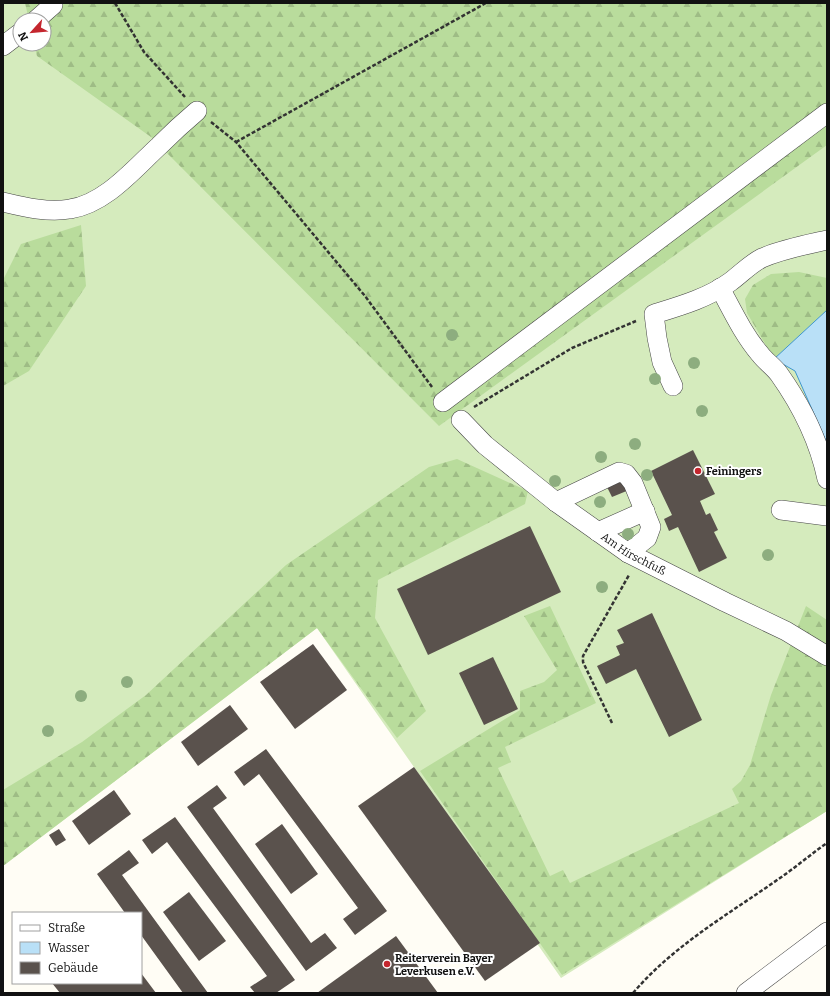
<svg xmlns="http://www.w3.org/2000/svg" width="830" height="996" font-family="Bitter,serif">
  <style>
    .grass { fill: #d5ebbd; fill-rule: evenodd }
    .forest { fill: url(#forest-firs) }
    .water { fill: #b9e0f7; stroke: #3f96cf }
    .building { fill: #5a524d }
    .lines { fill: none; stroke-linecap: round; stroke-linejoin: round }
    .minor-casing { stroke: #444; stroke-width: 20 }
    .path { stroke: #333; stroke-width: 2.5; stroke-dasharray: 4 2; stroke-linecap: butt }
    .minor { stroke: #fff; stroke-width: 19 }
    .tree { fill: #8dad7f }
    .poi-dot { fill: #c4262e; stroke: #fff; stroke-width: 1.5 }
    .labels { text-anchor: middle; stroke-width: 4; stroke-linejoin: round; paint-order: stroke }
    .poi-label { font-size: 11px; font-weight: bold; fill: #111; stroke: #fff; text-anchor: start }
    .street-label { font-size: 11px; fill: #111; stroke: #fff }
  </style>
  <defs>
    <pattern id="forest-firs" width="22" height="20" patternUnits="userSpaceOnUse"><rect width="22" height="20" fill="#b9dc9c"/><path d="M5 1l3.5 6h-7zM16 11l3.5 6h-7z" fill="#9ebc85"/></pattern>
  </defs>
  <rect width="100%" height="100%" fill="#fffdf5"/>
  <!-- grass -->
  <path class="grass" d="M3,3h824v808l-266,167 -244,-350 -314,238zM20,20h24v24h-24z"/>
  <!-- forest -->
  <g class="forest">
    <polygon points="25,3 827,3 827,145 439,426 151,137 37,56 34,44 44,44 44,20 29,20"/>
    <polygon points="81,225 86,286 29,371 3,386 3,280 21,244"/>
    <polygon points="799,272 827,278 827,310 774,359 747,313 745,299 753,285 771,274"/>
    <polygon points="457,459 528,491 525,504 378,580 375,618 426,711 397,738 317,628 3,866 3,790 82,742 146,695 286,565 429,467"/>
    <polygon points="550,606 596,703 505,747 511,762 498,768 550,876 563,870 570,883 739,803 732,789 741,781 750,765 771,695 806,606 827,620 827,811 562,975 420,771 520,710 520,691 544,682 557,670 524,616"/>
  </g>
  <!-- water -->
  <polygon class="water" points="827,310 827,443 795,371 774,359"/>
  <!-- building -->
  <g class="building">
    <polygon points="693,450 715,494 700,501 706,515 710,513 718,530 714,532 727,558 699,572 678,527 669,531 664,519 672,515 651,471"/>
    <polygon points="623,479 629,490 612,497 607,487"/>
    <polygon points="530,526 561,592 428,655 397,589"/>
    <polygon points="652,613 702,720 669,737 636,669 606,684 597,666 620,655 616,646 624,643 617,630"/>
    <polygon points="313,644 347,690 295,729 260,682"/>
    <polygon points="493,657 518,709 484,725 459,673"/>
    <polygon points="230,705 248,729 198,766 181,742"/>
    <polygon points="266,749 387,911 355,935 343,919 358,908 259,774 244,786 234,772"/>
    <polygon points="414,767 540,943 485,981 358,806"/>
    <polygon points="217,785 227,798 213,808 311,943 325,933 337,948 306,971 187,807"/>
    <polygon points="114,790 131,814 89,845 72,821"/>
    <polygon points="175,817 295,980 276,993 255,993 250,987 267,976 167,842 152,854 142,840"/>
    <polygon points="282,824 318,874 291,894 255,844"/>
    <polygon points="59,829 66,840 56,846 49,835"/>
    <polygon points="129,850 139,863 122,875 208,993 183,993 141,935 141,913 125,913 97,874"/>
    <polygon points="189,892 226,941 199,961 163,912"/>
    <polygon points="396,936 438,993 317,993"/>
    <polygon points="141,973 156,993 60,993 52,983 141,983"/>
  </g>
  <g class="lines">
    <!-- minor casing -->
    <g class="minor-casing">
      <g id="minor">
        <polyline points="36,20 53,5"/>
        <polyline points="3,46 20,33"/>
        <path d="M3,202c21,5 45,11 67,7 35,-5 64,-40 89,-63 12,-12 25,-24 38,-35"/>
        <path d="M720,288c12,22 23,46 40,66 5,7 13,12 19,20 22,31 40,67 48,105"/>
        <path d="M673,386l-11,-24 -5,-24 -3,-24c26,-8 54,-16 76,-32 11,-8 20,-18 32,-24 21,-9 43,-13 65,-18"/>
        <polyline points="443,402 827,113"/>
        <path id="s1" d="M461,420l24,25 71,57 72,51 97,49 61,29 41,25"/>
        <polyline points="556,502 619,472 626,474 633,483 651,527 647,538 628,553"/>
        <polyline points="781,510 827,516"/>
        <polyline points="598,532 645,511"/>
        <polyline points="746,993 827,932"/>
      </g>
    </g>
    <!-- path -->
    <g class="path">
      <polyline points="115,3 144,52 185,97"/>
      <polyline points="211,122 236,142 365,296 432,387"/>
      <polyline points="236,142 486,3"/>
      <polyline points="474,407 572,348 636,321"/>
      <polyline points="612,723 583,662 583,656 629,575"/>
      <path d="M633,993c41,-48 96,-79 147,-115 16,-11 31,-24 47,-35"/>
    </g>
    <!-- minor -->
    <use href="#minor" class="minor"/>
  </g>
  <!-- trees -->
  <g class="tree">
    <circle cx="452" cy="335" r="6"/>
    <circle cx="694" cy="363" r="6"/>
    <circle cx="655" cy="379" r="6"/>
    <circle cx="702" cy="411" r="6"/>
    <circle cx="635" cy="444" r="6"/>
    <circle cx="601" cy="457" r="6"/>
    <circle cx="647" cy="475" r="6"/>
    <circle cx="555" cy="481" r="6"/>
    <circle cx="600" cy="502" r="6"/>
    <circle cx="628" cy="534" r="6"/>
    <circle cx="768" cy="555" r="6"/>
    <circle cx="602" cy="587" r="6"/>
    <circle cx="127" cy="682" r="6"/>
    <circle cx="81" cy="696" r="6"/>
    <circle cx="48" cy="731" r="6"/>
  </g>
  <!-- markers -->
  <g class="poi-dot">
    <circle cx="698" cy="471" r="4"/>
    <circle cx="387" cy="964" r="4"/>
  </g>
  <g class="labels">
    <!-- poi labels -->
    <g class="poi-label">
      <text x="706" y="475">Feiningers</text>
      <text x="395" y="962">Reiterverein Bayer<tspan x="395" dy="13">Leverkusen e.V.</tspan></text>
    </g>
    <!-- street labels -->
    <g class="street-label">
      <text dy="4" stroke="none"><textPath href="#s1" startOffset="219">Am Hirschfuß</textPath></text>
    </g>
  </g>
  <!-- border -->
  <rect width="830" height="996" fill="none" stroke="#111111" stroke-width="8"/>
  <!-- legend -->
  <rect x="12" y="912" width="130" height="72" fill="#ffffff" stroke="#a0a0a0"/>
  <rect x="20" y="925" width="20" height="6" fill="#ffffff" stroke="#a0a0a0"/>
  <text x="48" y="932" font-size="12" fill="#111111">Straße</text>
  <rect x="20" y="942" width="20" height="12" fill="#b9e0f7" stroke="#a0a0a0"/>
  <text x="48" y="952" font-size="12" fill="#111111">Wasser</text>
  <rect x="20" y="962" width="20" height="12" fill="#5a524d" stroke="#a0a0a0"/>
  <text x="48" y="972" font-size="12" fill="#111111">Gebäude</text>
  <!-- north arrow -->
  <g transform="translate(32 32) rotate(243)"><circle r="19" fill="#ffffff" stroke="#a0a0a0"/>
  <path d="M0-3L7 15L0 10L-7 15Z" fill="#c4262e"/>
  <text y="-6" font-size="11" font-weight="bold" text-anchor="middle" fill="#111111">N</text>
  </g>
</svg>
